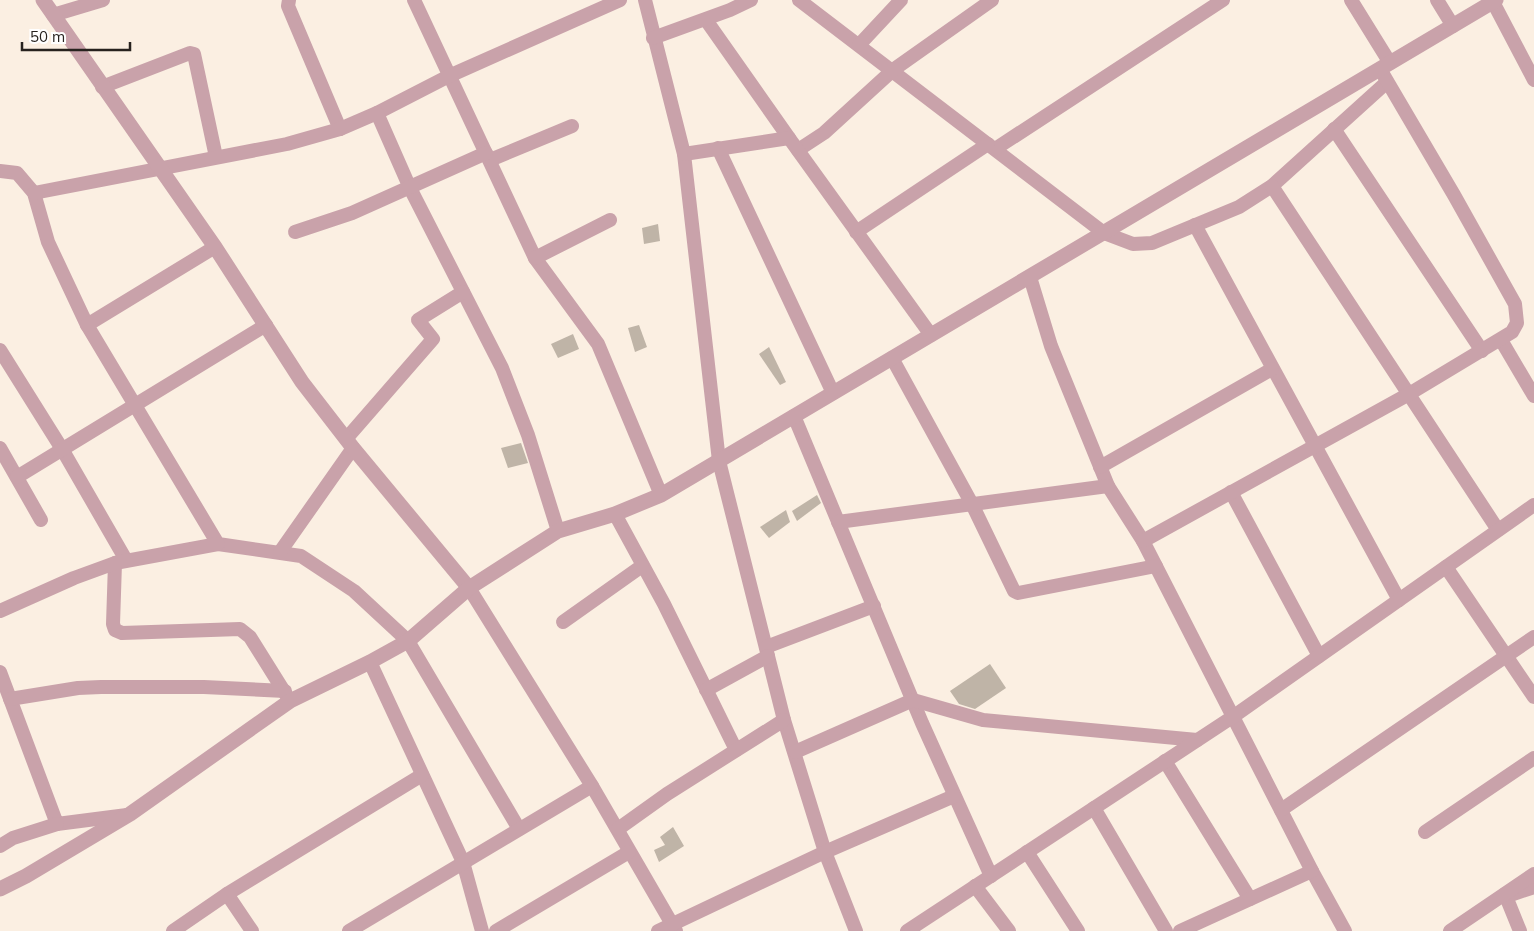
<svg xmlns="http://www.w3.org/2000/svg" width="1534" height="931" font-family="Mulish,sans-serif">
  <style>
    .building { fill: #bfb4a7 }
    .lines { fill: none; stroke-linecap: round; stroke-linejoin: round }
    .minor { stroke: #c9a2aa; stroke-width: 14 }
    .tertiary { stroke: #c9a2aa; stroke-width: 15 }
  </style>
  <rect width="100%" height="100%" fill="#fbefe2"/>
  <!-- building -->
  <g class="building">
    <polygon points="658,224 660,241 644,244 642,228"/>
    <polygon points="639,325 647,347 635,352 628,328"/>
    <polygon points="573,334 579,349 558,358 551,344"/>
    <polygon points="769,347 786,382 780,385 759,354"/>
    <polygon points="521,443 528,463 508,468 501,448"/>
    <polygon points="817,495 821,503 797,521 792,511"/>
    <polygon points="786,510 790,522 769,538 760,527"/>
    <polygon points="990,664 1006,688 975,709 959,704 950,691"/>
    <polygon points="673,827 684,846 659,862 654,850 665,845 660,837"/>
  </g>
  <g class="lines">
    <!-- minor -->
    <g class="minor">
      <polyline points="289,0 288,6 340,129"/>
      <polyline points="414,0 535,258 598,344 661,495"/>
      <polyline points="645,0 684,154 719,461 784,720 825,852 856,931"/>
      <polyline points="799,0 1104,233 1133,244 1152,243 1239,207 1272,186 1387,82"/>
      <polyline points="1351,0 1390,63"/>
      <polyline points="1437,0 1453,26"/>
      <polyline points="1493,2 1534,80"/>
      <polyline points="53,15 103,0"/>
      <polyline points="706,20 789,138"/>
      <polyline points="653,38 730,10 751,0"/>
      <polyline points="859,45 901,0"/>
      <polyline points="102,87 190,53 194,54 216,157"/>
      <polyline points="377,113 449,76 620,0"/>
      <polyline points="1334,129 1482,351"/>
      <polyline points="718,148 833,393"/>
      <polyline points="995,149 1223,0"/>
      <polyline points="798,150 824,133 893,70 992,0"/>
      <polyline points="684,154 789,138 931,335"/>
      <polyline points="490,160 572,126"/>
      <polyline points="0,171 17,173 34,193 48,242 87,325 218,544 301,556 354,591 408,641 519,829"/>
      <polyline points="1272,186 1498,530"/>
      <polyline points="34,193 287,144 340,129 377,113 410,188 502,368 528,435 558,531"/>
      <polyline points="1195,225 1399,600"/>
      <polyline points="295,232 352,213 486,153"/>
      <polyline points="856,232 988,144"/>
      <polyline points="535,258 610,220"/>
      <polyline points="1030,277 1051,346 1108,486 1143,541 1312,871 1345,931"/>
      <polyline points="87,325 215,247"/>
      <polyline points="1501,340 1534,396"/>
      <polyline points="0,350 62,449 126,560"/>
      <polyline points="892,358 972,504 1014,591 1018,593 1156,566"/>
      <polyline points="794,416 922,723 991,876"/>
      <polyline points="346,439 433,339 418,320 463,292"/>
      <polyline points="0,448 41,520"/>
      <polyline points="1100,467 1272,369"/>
      <polyline points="17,477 266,325"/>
      <polyline points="1231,492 1319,656"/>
      <polyline points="615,514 664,604 736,750"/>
      <polyline points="838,522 1108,486"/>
      <polyline points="1143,541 1409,394 1512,332 1517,323 1515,304 1454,195 1380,69"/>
      <polyline points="280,552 353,448"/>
      <polyline points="115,563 113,624 115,630 122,633 240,629 250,637 290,701"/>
      <polyline points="1446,567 1534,697"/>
      <polyline points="469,588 592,786 676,931"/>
      <polyline points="0,611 74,578 115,563 218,544"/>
      <polyline points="563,622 642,566"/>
      <polyline points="766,647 874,606"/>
      <polyline points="370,662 463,862 482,931"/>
      <polyline points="0,672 57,824 127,815"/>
      <polyline points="706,690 768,656"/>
      <polyline points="10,699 78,688 101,687 204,687 285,691"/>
      <polyline points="795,752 913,700 983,720 1197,740"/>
      <polyline points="1165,761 1250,899"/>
      <polyline points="1094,808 1166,931"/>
      <polyline points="1281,810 1534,637"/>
      <polyline points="618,829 667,794 784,720"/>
      <polyline points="1425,832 1534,758"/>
      <polyline points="0,846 13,838 57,824"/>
      <polyline points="1027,852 1078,931"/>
      <polyline points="975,886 1009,931"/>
      <polyline points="227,894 252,931"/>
      <polyline points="1505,894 1520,931"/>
      <polyline points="1513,894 1534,887"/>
      <polyline points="173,931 227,894 422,775"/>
      <polyline points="349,931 592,786"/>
      <polyline points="496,931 629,852"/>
      <polyline points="658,931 825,852 954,796"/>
      <polyline points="907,931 1234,716 1534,505"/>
      <polyline points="1180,931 1312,871"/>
      <polyline points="1450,931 1534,874"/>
    </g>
    <!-- tertiary -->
    <g class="tertiary">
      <polyline points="43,0 215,247 302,382 353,448 469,588"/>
      <polyline points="0,889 26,876 130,814 290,701 370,662 408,641 469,588 558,531 615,514 661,495 1496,0"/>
    </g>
  </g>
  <!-- scale -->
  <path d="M22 42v8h108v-8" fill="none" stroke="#27221e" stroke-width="2.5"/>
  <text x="30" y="42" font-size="15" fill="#27221e" stroke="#ffffff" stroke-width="4" paint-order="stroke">50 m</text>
</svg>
